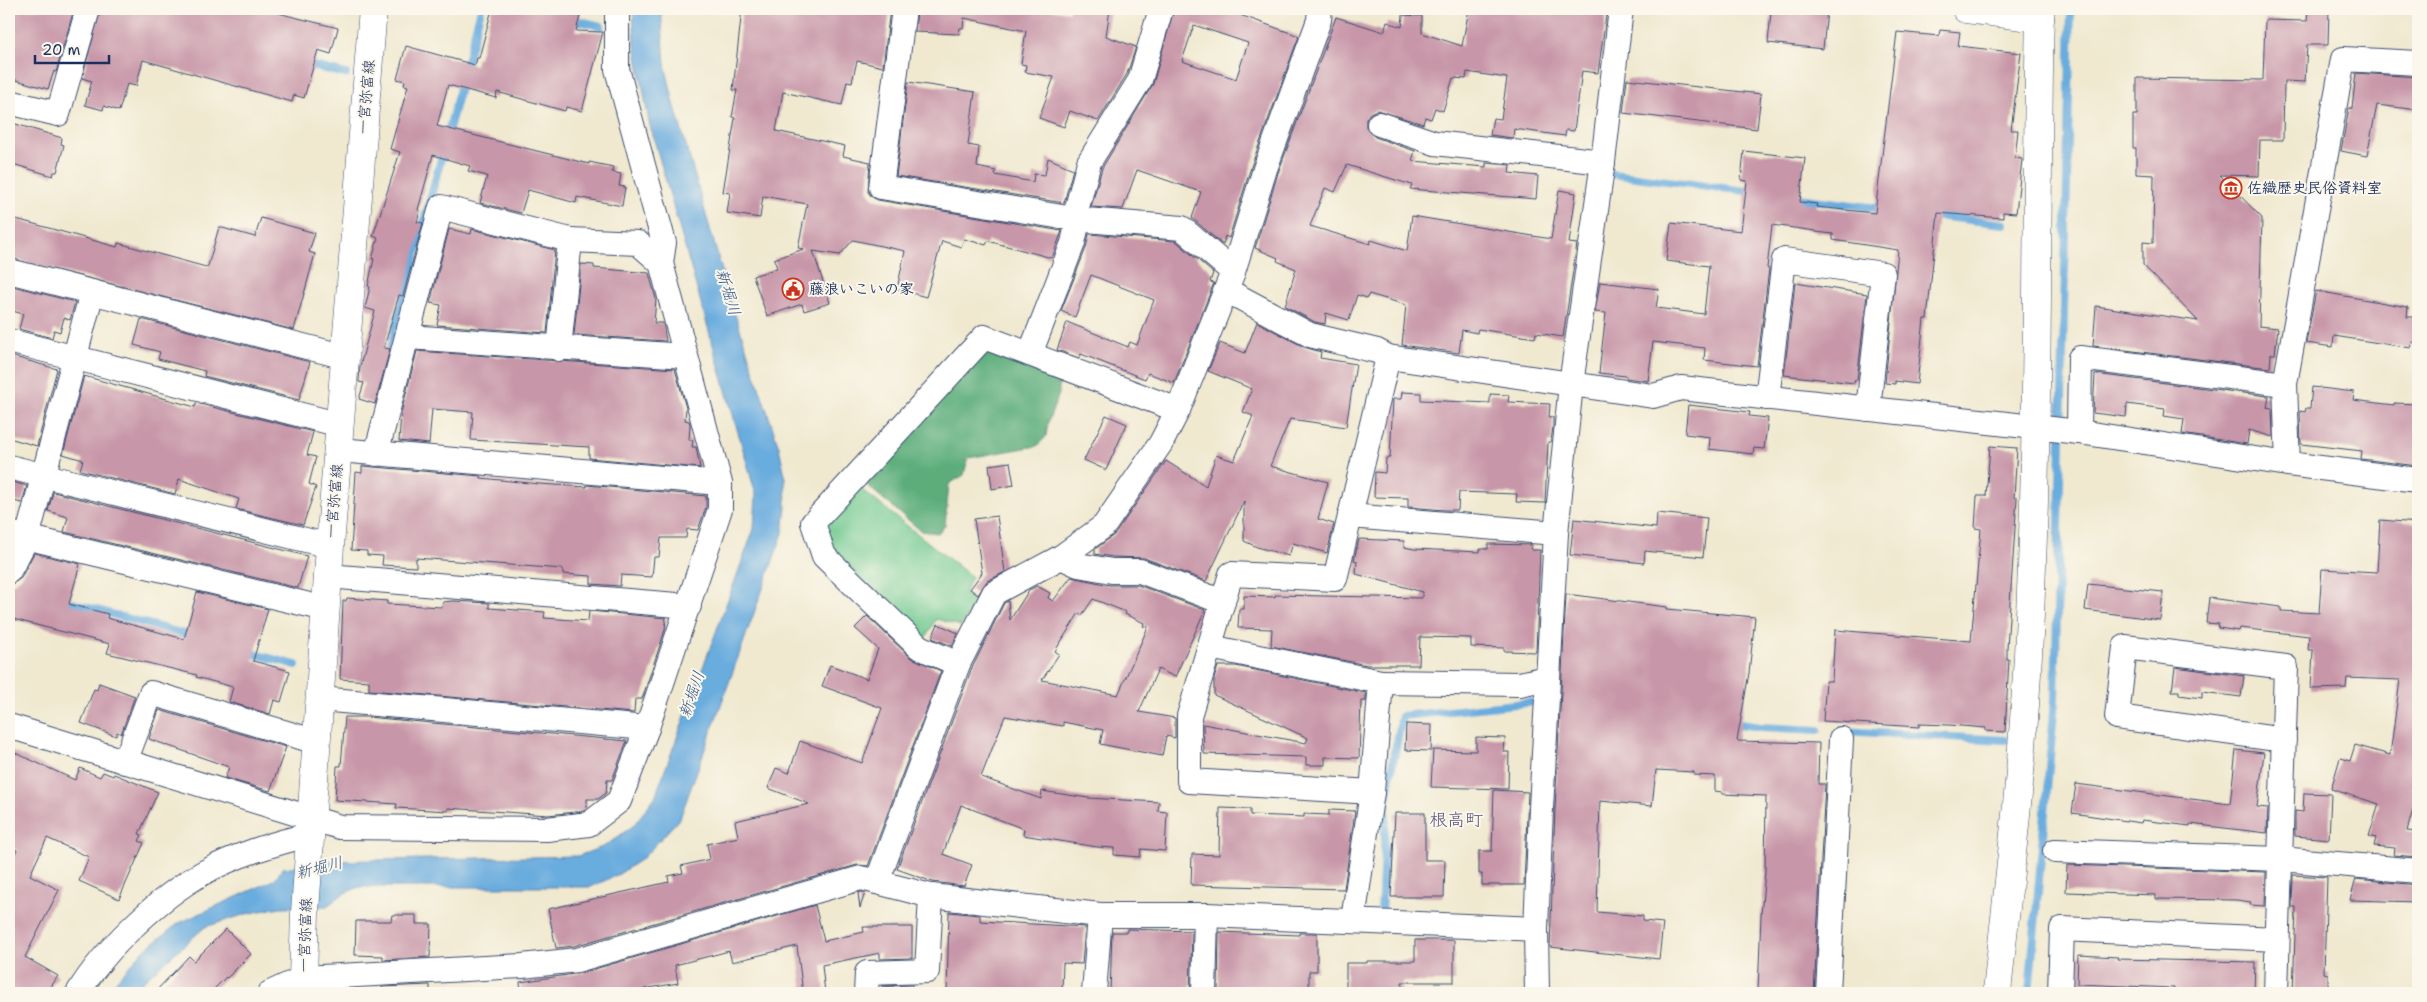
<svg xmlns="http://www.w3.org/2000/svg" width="2427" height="1002" font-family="'Shantell Sans','Klee One',sans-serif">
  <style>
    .green { fill: #70c98f; stroke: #467c76 }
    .forest { fill: #5cad7a; stroke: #3c6e6c }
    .water { fill: #69acde; stroke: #426e9e }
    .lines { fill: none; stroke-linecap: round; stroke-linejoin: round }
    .stream { stroke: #69acde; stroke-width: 8 }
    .building { fill: #c796a8; fill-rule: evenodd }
    .street-casing { stroke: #3b4b6f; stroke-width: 26 }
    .secondary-casing { stroke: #3b4b6f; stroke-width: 29 }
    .street { stroke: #fff; stroke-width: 24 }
    .secondary { stroke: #fff; stroke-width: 28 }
    .labels { text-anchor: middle; stroke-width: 4; stroke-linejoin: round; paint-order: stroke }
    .street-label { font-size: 15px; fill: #1b2f5e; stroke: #fbf7ec }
    .poi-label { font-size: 15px; font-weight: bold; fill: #1b2f5e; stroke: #fbf7ec; text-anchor: start }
    .water-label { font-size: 16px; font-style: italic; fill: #325484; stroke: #fbf7ec }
    .quarter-label { font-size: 18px; fill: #575378; stroke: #fbf7ec }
  </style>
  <rect width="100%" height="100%" fill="#fbf7ec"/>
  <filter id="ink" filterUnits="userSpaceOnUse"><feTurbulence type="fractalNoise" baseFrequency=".02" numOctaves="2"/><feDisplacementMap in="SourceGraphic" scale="10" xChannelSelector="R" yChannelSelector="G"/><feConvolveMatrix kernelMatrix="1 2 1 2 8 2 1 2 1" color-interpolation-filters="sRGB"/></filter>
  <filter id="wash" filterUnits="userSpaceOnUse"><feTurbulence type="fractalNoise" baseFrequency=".0096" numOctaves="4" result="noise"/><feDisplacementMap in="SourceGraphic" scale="20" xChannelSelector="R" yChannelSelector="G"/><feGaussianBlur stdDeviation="1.12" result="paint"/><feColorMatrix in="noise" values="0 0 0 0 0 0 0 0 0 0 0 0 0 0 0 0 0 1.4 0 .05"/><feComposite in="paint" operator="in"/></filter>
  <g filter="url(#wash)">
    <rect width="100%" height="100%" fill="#f0e9d0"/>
    <!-- green -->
    <polygon class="green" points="857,486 972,577 964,593 976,602 961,626 936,619 922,644 830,557 824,520"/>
    <!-- forest -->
    <polygon class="forest" points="995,351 1059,376 1059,394 1048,422 1046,437 1037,446 968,458 964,475 949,484 945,526 938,533 921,531 863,482 980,354"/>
    <!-- water -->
    <polygon class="water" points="633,9 661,9 665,64 673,100 731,302 779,447 785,475 786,506 783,533 680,818 643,858 619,874 591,887 359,887 343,894 327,906 280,907 246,914 205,927 144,980 135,993 105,993 143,951 179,923 274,880 283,868 331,861 578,856 605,846 633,826 655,797 754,529 756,495 649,122 635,45"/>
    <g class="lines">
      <!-- stream -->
      <g class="stream">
        <polyline points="571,19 601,26"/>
        <polyline points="305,64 346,74"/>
        <polyline points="1612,174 1754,192"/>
        <polyline points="1790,197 1885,209"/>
        <polyline points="1929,215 2004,224"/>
        <polyline points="376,402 481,9"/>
        <polyline points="61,600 195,637"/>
        <polyline points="247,652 296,665"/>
        <polyline points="1732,723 1761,727 1818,730"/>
        <polyline points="1842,731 2005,740"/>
        <polyline points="1381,913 1387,793 1402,716 1535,702"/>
        <polyline points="2029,993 2055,700 2071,9"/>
      </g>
    </g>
    <g id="blocks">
      <!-- building -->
      <g class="building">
        <polygon points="9,9 74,9 56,72 54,71 48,89 9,78"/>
        <polygon points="101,9 262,9 338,28 331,54 318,50 304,98 294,95 292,102 143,60 136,86 127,84 119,111 104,106 103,110 85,105 92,81 82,78"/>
        <polygon points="492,9 582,9 576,31 603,32 582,111 566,107 565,111 497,92 496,98 448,85 437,126 589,164 589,162 613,167 612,172 621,174 619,186 625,187 622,206 577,197 576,203 528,190 521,213 480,203 487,176 468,171 470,166 433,155 418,210 420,211 417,222 423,223 403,296 399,295 384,348 390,349 375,404 359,399 364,383 359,382 360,366 375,311 365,308 370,287 368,286 374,259 372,259 378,238 373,236 400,152 390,149 408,86 404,85 405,81 397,79 406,46 475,65 477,58 479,58"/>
        <polygon points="742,9 890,9 883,67 857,61 852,82 847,81 842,105 783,92 776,131 845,146 843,156 870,162 868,192 872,197 878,200 1062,231 1052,258 988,241 986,245 964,239 961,247 942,241 926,297 897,289 905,251 853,240 840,255 813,251 830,303 804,311 802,304 767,316 753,276 777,268 774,259 804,249 798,248 807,204 763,196 760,218 727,213 730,193 723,192 735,118 732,117 737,90 733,90"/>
        <polygon points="917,9 1045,9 1069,12 1069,9 1110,9 1106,36 1136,47 1127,74 1098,121 1070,111 1064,127 1039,118 1054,77 1025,72 1026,65 1021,64 1026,31 964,18 963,28 960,28 959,34 915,32"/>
        <path d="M1174,9h68l-2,6 59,21 -47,128 -23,74 -4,-2 -2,9 -31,-27 9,-26 -64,-22 -14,39 -32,-2 11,-39 51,-84zM1194,25l54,18 -12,36 -54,-18z"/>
        <polygon points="1469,9 1607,9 1598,73 1582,71 1574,131 1566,130 1565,136 1514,129 1513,138 1490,135 1493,118 1501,119 1507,78 1467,72 1466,79 1453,78 1443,111 1435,108 1431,119 1425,117 1423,124 1377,110 1370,113 1366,119 1366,127 1375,137 1415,151 1412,161 1486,167 1486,163 1510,165 1509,173 1538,176 1536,199 1410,189 1412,185 1347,165 1335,192 1325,188 1310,226 1370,244 1371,240 1407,251 1412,216 1551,239 1559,190 1576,193 1569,243 1577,244 1563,337 1536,333 1535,338 1478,329 1477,333 1462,330 1459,353 1402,345 1406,305 1369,294 1367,298 1357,295 1349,320 1326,313 1325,324 1315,322 1285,306 1296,269 1277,261 1278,258 1255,248 1278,173 1336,17 1384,32 1387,22 1402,27 1403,15 1422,16 1422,33 1462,46"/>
        <polygon points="1796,9 1827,11 1823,49 1768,43 1771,12 1795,15"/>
        <polygon points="2308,9 2329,9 2328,45 2307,45 2305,82 2284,81 2283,140 2260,140 2259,176 2220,175 2262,218 2259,326 2278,328 2275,354 2271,354 2270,368 2093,346 2096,306 2198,321 2143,265 2143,242 2153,243 2154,175 2136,174 2136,148 2133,148 2133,115 2137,115 2137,78 2263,80 2265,20 2307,21"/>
        <polygon points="1940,30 1960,32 1958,46 2021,53 2011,130 2018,130 2015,158 2022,159 2016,213 2003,212 2003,218 1938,213 1927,319 1924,319 1917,384 1895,381 1895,384 1885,383 1898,250 1833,240 1833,234 1816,232 1816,231 1772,225 1767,268 1769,269 1757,366 1704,360 1705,348 1653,342 1648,381 1626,378 1626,376 1599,373 1606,313 1595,312 1600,282 1659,289 1656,308 1704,314 1709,266 1666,261 1671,223 1741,231 1747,181 1741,180 1744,151 1805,158 1800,202 1817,204 1816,207 1875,213 1897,32 1939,36"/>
        <polygon points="2356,73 2418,77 2418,110 2377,105 2367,156 2341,151 2349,108 2352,108"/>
        <polygon points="1627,79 1761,94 1757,129 1623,113"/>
        <polygon points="908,82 975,92 968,145 979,147 977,167 996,171 995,175 1033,182 1034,174 1045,175 1048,158 1073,169 1064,203 896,176"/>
        <polygon points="9,122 62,138 61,144 64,145 57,172 54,172 53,176 9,163"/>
        <polygon points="9,217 117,247 118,243 206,267 208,266 219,227 255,237 261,218 315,233 309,252 315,254 294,330 9,258"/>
        <polygon points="449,229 471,234 472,229 555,250 547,333 437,325 441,305 430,303"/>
        <polygon points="1089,234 1176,241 1213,273 1210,282 1214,283 1174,383 1148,373 1145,379 1081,354 1079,358 1057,350 1067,322 1128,347 1130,342 1137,345 1154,300 1091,275 1075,317 1061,311 1086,248"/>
        <polygon points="581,264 594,265 594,268 649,273 656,299 654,323 663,323 666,341 574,335"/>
        <polygon points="1795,283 1867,294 1857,380 1855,380 1854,383 1784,375"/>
        <polygon points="9,285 75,302 70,320 64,318 60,332 54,330 52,338 19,329 23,314 9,310"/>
        <polygon points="2316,291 2408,307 2407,317 2418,317 2418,342 2412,342 2411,348 2334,336 2333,347 2306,343"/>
        <polygon points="141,319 310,362 299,400 204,376 205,371 158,359 160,352 134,345"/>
        <polygon points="1257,322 1304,347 1321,352 1320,358 1356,364 1346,427 1290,419 1270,466 1328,482 1318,519 1334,524 1327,553 1293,543 1289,556 1257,547 1244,541 1244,501 1206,581 1144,558 1113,557 1095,554 1095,549 1115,534 1166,461 1206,486 1216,455 1234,461 1253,416 1243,412 1252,389 1208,371 1220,343 1245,353"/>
        <polygon points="417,351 675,369 686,408 685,420 689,421 690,424 689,440 693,440 692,447 696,447 700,468 589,458 589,447 471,440 473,412 432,409 429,444 399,441 401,413"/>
        <polygon points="11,356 57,369 37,446 9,438 9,363"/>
        <polygon points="2095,374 2267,396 2269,396 2267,408 2272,409 2273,437 2249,430 2247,444 2182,434 2184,419 2164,416 2165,409 2127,404 2126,417 2093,413"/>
        <polygon points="84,376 195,407 196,403 313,432 307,455 316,457 309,484 316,487 303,525 236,509 239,499 179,479 175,494 80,470 83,460 63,454"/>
        <polygon points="2312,387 2354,392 2353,400 2394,405 2394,403 2418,404 2418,466 2361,459 2362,451 2301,444 2300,411 2305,412 2306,408 2310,408"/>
        <polygon points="1402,392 1421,393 1421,400 1490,403 1490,394 1509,395 1508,402 1550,404 1549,417 1553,417 1553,426 1551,442 1548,442 1545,503 1516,502 1517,494 1459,492 1458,510 1445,510 1408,507 1408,498 1374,497 1375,472 1385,473 1386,458 1390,458 1393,399 1401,399"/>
        <polygon points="1688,405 1750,412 1749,416 1768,418 1764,449 1754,448 1753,454 1709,449 1710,437 1685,434"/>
        <polygon points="1106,415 1127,424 1106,470 1084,460"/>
        <polygon points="1990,446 2017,448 2014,498 2017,498 2007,648 2007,659 2009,659 2005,732 1986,731 1986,728 1949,725 1919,724 1919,727 1823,721 1826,681 1832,681 1835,630 1971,641 1981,529 1975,528 1977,496 1986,496"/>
        <polygon points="1010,462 1014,485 992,489 989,465"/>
        <polygon points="362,466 481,476 481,478 539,484 587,487 587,485 706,496 706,507 698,530 687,529 686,538 661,538 659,557 654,557 652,577 621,575 620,586 591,584 591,576 563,574 563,569 416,558 416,567 382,565 383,556 367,555 367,551 351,550 356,472 362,473"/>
        <polygon points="9,481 27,486 22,503 9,500"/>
        <polygon points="53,492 307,556 298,588 64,532 68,517 48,511"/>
        <polygon points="1657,513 1707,518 1703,557 1645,551 1644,563 1570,555 1574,519 1656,528"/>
        <polygon points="997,516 1005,572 987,581 978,595 970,589 982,573 974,519"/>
        <polygon points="2380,520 2418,523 2418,770 2412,790 2418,792 2407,831 2418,832 2418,857 2394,855 2395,848 2374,846 2376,838 2369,836 2379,804 2331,789 2340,758 2350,761 2355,745 2390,755 2400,680 2347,678 2346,688 2311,689 2313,650 2308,650 2309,636 2240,628 2239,631 2218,628 2219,624 2206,623 2209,598 2281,607 2281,611 2319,613 2322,569 2377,572"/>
        <polygon points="1359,539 1404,541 1404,547 1414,549 1480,552 1480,549 1488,549 1488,544 1532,545 1531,550 1540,550 1536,652 1504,651 1504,648 1471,647 1471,638 1420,637 1419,665 1367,665 1271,646 1272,629 1238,628 1239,609 1244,609 1244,596 1275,597 1275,595 1422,598 1423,592 1356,574 1357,561 1354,560"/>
        <polygon points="34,553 80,564 69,604 108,614 107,618 184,639 197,592 268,609 253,661 290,671 281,702 274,700 270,714 229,702 233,687 196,677 197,675 107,653 110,644 9,618 9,586 21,578"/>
        <path d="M1071,577l39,8h28l67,25 -30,67 -17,-8 -19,43 36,6v20l-9,-2 -4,20 -62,-12 3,-14 -40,-8v4l-58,-10 -24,61 60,22 1,-8 46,7 71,4 -1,9 9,1 -2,39 -24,-2 -1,8 -26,-2v-7l-17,-1 -74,-12 1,-6 -63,-24 -18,49 29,11 -8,21 -31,-4 -36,-13 74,-199 33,-67 4,-2 2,19 19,-30 8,-4 13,7 -2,5 5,3zM1093,599l33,13 -1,2 19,9 -1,3 5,1 -30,68 -76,-15 17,-26 -4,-3 24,-38 3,2z"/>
        <polygon points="2088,584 2163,592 2160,620 2085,610"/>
        <polygon points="1566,594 1667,607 1667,609 1755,617 1749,673 1737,741 1819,743 1818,784 1825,784 1814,993 1758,992 1761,915 1765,872 1766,796 1722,794 1722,792 1715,791 1715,776 1694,775 1694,772 1656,770 1652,806 1600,801 1597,912 1643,916 1643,921 1663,923 1659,959 1550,947 1555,809"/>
        <polygon points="347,598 387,601 387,604 442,607 443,602 453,601 489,603 489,608 545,612 544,618 588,621 589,611 666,618 665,630 642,699 635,699 634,713 369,690 369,681 340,679 343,601 346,601"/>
        <polygon points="867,616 910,657 941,671 868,866 857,865 574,946 556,948 548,909 669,882 668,876 683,873 681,866 710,859 707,844 738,837 735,821 809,804 768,788 776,768 789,773 800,741 862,763 882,708 822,686 830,665 867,679 878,649 855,628"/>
        <polygon points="938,624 958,633 952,646 932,638"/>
        <polygon points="1218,666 1236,666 1366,693 1366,701 1361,701 1359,758 1325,757 1325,765 1306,765 1306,757 1204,754 1203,724 1306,743 1308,738 1214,695 1214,679"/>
        <polygon points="2175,667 2244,676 2241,697 2202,692 2202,698 2179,695 2179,691 2172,691"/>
        <polygon points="99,683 135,696 121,734 117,732 116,736 81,723 94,689 97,690"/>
        <polygon points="159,710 286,747 270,791 225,778 229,767 149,739"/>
        <polygon points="345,717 367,717 627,741 612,780 607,780 606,793 598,799 587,799 587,808 584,811 548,815 462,809 448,808 448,811 396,808 397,804 335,800 337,766 341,766"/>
        <polygon points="1406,724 1432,725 1431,751 1405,750"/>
        <polygon points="1476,737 1505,738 1504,752 1509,752 1508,789 1431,787 1433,750 1476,751"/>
        <polygon points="9,750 75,780 80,768 100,777 103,772 113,776 114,774 158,792 139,834 142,835 139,841 144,843 119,899 79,881 89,857 47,838 30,875 59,890 25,957 58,976 47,993 9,993 9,864 17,850 9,846"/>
        <polygon points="2236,750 2264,753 2257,807 2268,808 2267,833 2190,824 2190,826 2142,820 2141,823 2072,813 2076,784 2230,804"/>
        <polygon points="1494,790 1528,792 1524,885 1482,885 1482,874 1479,874 1479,851 1492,851"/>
        <polygon points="2304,793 2331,794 2329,839 2295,836 2295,811 2303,812"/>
        <polygon points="1220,808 1250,809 1250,815 1304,817 1304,814 1329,815 1329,810 1355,811 1344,889 1191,885 1192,854 1219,855"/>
        <polygon points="1395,813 1425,813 1425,860 1445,860 1444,897 1391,897"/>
        <polygon points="2067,865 2266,872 2265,906 2250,905 2251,902 2237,900 2156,899 2156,895 2066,892"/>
        <polygon points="2293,875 2327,877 2324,973 2328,974 2328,993 2293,993 2296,907 2292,907"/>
        <polygon points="2356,879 2418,885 2418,902 2350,900"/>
        <polygon points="861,892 865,893 860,908 858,893"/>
        <polygon points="815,905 824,941 864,932 863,927 912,927 912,958 880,959 880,953 822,965 825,993 803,993 797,946 732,962 729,951 675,965 678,983 644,989 644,993 521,993 520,982 581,973"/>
        <polygon points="949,912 980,915 980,921 1085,927 1082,964 1063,963 1062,993 947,993"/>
        <polygon points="392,915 416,915 416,924 431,924 430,957 383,960 383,956 355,955 356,921 391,921"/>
        <polygon points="226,929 251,954 227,978 226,977 210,993 154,993 189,956 194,961"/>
        <polygon points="1127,929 1192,931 1190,993 1110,993 1112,932 1127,932"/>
        <polygon points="1219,932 1299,935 1299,933 1317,933 1317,971 1309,971 1309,991 1302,991 1302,993 1218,993"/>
        <polygon points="1415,940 1454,940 1454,982 1402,982 1402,993 1382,993 1382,990 1346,990 1346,963 1367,963 1367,961 1415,961"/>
        <polygon points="2078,955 2118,957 2117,959 2255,962 2254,992 2203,991 2203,993 2174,993 2174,988 2077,984"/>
        <polygon points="430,985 430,993 382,993 382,987"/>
        <polygon points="912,985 913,993 894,993 894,987 881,986"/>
      </g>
    </g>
  </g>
  <g filter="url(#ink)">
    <use href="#blocks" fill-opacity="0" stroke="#3b4b6f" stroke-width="1"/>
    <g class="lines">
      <!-- street casing -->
      <g class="street-casing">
        <g id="street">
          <polyline points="617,9 617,69 664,243 661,263"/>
          <polyline points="904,9 881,187 1074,219 1182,228 1233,272"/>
          <polyline points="9,102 58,114 88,9"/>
          <polyline points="1379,124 1435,143 1603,162"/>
          <polyline points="1074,219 1089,162 1140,80 1161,9"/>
          <polyline points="9,271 346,357"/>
          <polyline points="1226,290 1310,335 1377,351 1388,357"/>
          <polyline points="408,337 685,356"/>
          <polyline points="9,341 341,425"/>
          <polyline points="559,349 570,240"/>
          <polyline points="1030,354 1073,243 1078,220"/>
          <polyline points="1767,398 1784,260 1883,274 1868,409"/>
          <polyline points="2079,432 2080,358 2285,384"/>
          <polyline points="339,450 720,483"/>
          <polyline points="2288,464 2285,384 2343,59 2418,63"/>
          <polyline points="9,467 330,546"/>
          <polyline points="1350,516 1556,533"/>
          <polyline points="9,533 326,609"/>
          <polyline points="1061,557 1078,565 1112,571 1140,571 1223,602"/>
          <polyline points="9,571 27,538 92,292"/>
          <polyline points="328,576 689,606"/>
          <polyline points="1210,647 1381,682"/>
          <polyline points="958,664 919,647 824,556 813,523 984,337 1178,410"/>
          <polyline points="1546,678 1520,684 1381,682 1372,792 1189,781 1189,716 1231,574 1335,579 1388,357 1653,396 1681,388 2079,432 2288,464 2418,480"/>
          <polyline points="320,699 647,728"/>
          <polyline points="9,726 340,827 547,829 589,824 619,801 647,728 720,509 720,483 661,263 638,243 570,240 441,207 376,454"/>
          <polyline points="125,762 151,693 317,742"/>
          <polyline points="2055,851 2280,859 2418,871"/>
          <polyline points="877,882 958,664 994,593 1061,557 1104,526 1161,443 1178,410 1233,272 1265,169 1319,20 1320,9"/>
          <polyline points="1353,920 1372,792"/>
          <path d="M78,993c26,-43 80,-95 125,-120 30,-17 74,-31 107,-38"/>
          <polyline points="270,993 303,978 522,966 577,960 861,878 931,896 1100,915 1206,915 1536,929"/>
          <polyline points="866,993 867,973 927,971 931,896"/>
          <polyline points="1094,993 1100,915"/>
          <polyline points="1204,993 1206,915"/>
          <polyline points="1537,993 1536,929 1541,808 1556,533 1571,384 1603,162 1621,9"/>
          <polyline points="1828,993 1841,739"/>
          <polyline points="2060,993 2062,929 2277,939"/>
          <polyline points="2276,993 2286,667 2125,647 2117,717 2284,740"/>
        </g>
      </g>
      <!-- secondary casing -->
      <g class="secondary-casing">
        <g id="secondary">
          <polyline points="1966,9 2040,18"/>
          <polyline points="307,993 303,978 305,912 330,546 373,9"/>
          <path d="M1997,993c8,-82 19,-164 25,-246 19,-246 13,-492 18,-738"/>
        </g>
      </g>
      <!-- street -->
      <use href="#street" class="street"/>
      <!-- secondary -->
      <use href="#secondary" class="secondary"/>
    </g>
  </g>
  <!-- icons -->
  <defs>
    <g id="museum-ring" transform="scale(1.125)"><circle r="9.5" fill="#fbf7ec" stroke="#c8321e" stroke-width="1.5"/><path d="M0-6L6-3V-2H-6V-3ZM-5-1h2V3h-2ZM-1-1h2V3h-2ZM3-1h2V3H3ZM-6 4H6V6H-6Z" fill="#c8321e"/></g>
    <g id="civic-ring" transform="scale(1.125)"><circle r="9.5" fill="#fbf7ec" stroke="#c8321e" stroke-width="1.5"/><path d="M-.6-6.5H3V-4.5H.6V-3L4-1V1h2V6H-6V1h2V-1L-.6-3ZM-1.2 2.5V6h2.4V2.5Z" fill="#c8321e"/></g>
  </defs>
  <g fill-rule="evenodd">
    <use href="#museum-ring" x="2231" y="188"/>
    <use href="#civic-ring" x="793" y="289"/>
  </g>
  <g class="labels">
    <!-- street labels -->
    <g class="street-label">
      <text transform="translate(366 97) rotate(-85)" y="5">一宮弥富線</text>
      <text transform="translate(334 501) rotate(-85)" y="5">一宮弥富線</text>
      <text transform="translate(305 935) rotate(-88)" y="5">一宮弥富線</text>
    </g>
    <!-- poi labels -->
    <g class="poi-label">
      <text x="2247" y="193">佐織歴史民俗資料室</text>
      <text x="809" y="294">藤浪いこいの家</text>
    </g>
    <!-- water labels -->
    <g class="water-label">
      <text transform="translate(729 292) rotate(73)" y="6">新堀川</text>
      <text transform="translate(691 694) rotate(-71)" y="6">新堀川</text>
      <text transform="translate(319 867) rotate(-14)" y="6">新堀川</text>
    </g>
    <!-- quarter labels -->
    <g class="quarter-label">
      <text x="1456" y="826">根高町</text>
    </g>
  </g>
  <!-- margin -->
  <rect width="2427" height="1002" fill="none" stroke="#fbf7ec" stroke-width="30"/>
  <!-- scale -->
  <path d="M35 55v8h74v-8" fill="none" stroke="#1b2f5e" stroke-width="2.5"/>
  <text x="42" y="55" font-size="15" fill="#1b2f5e" stroke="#fbf7ec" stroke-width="4" paint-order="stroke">20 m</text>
</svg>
